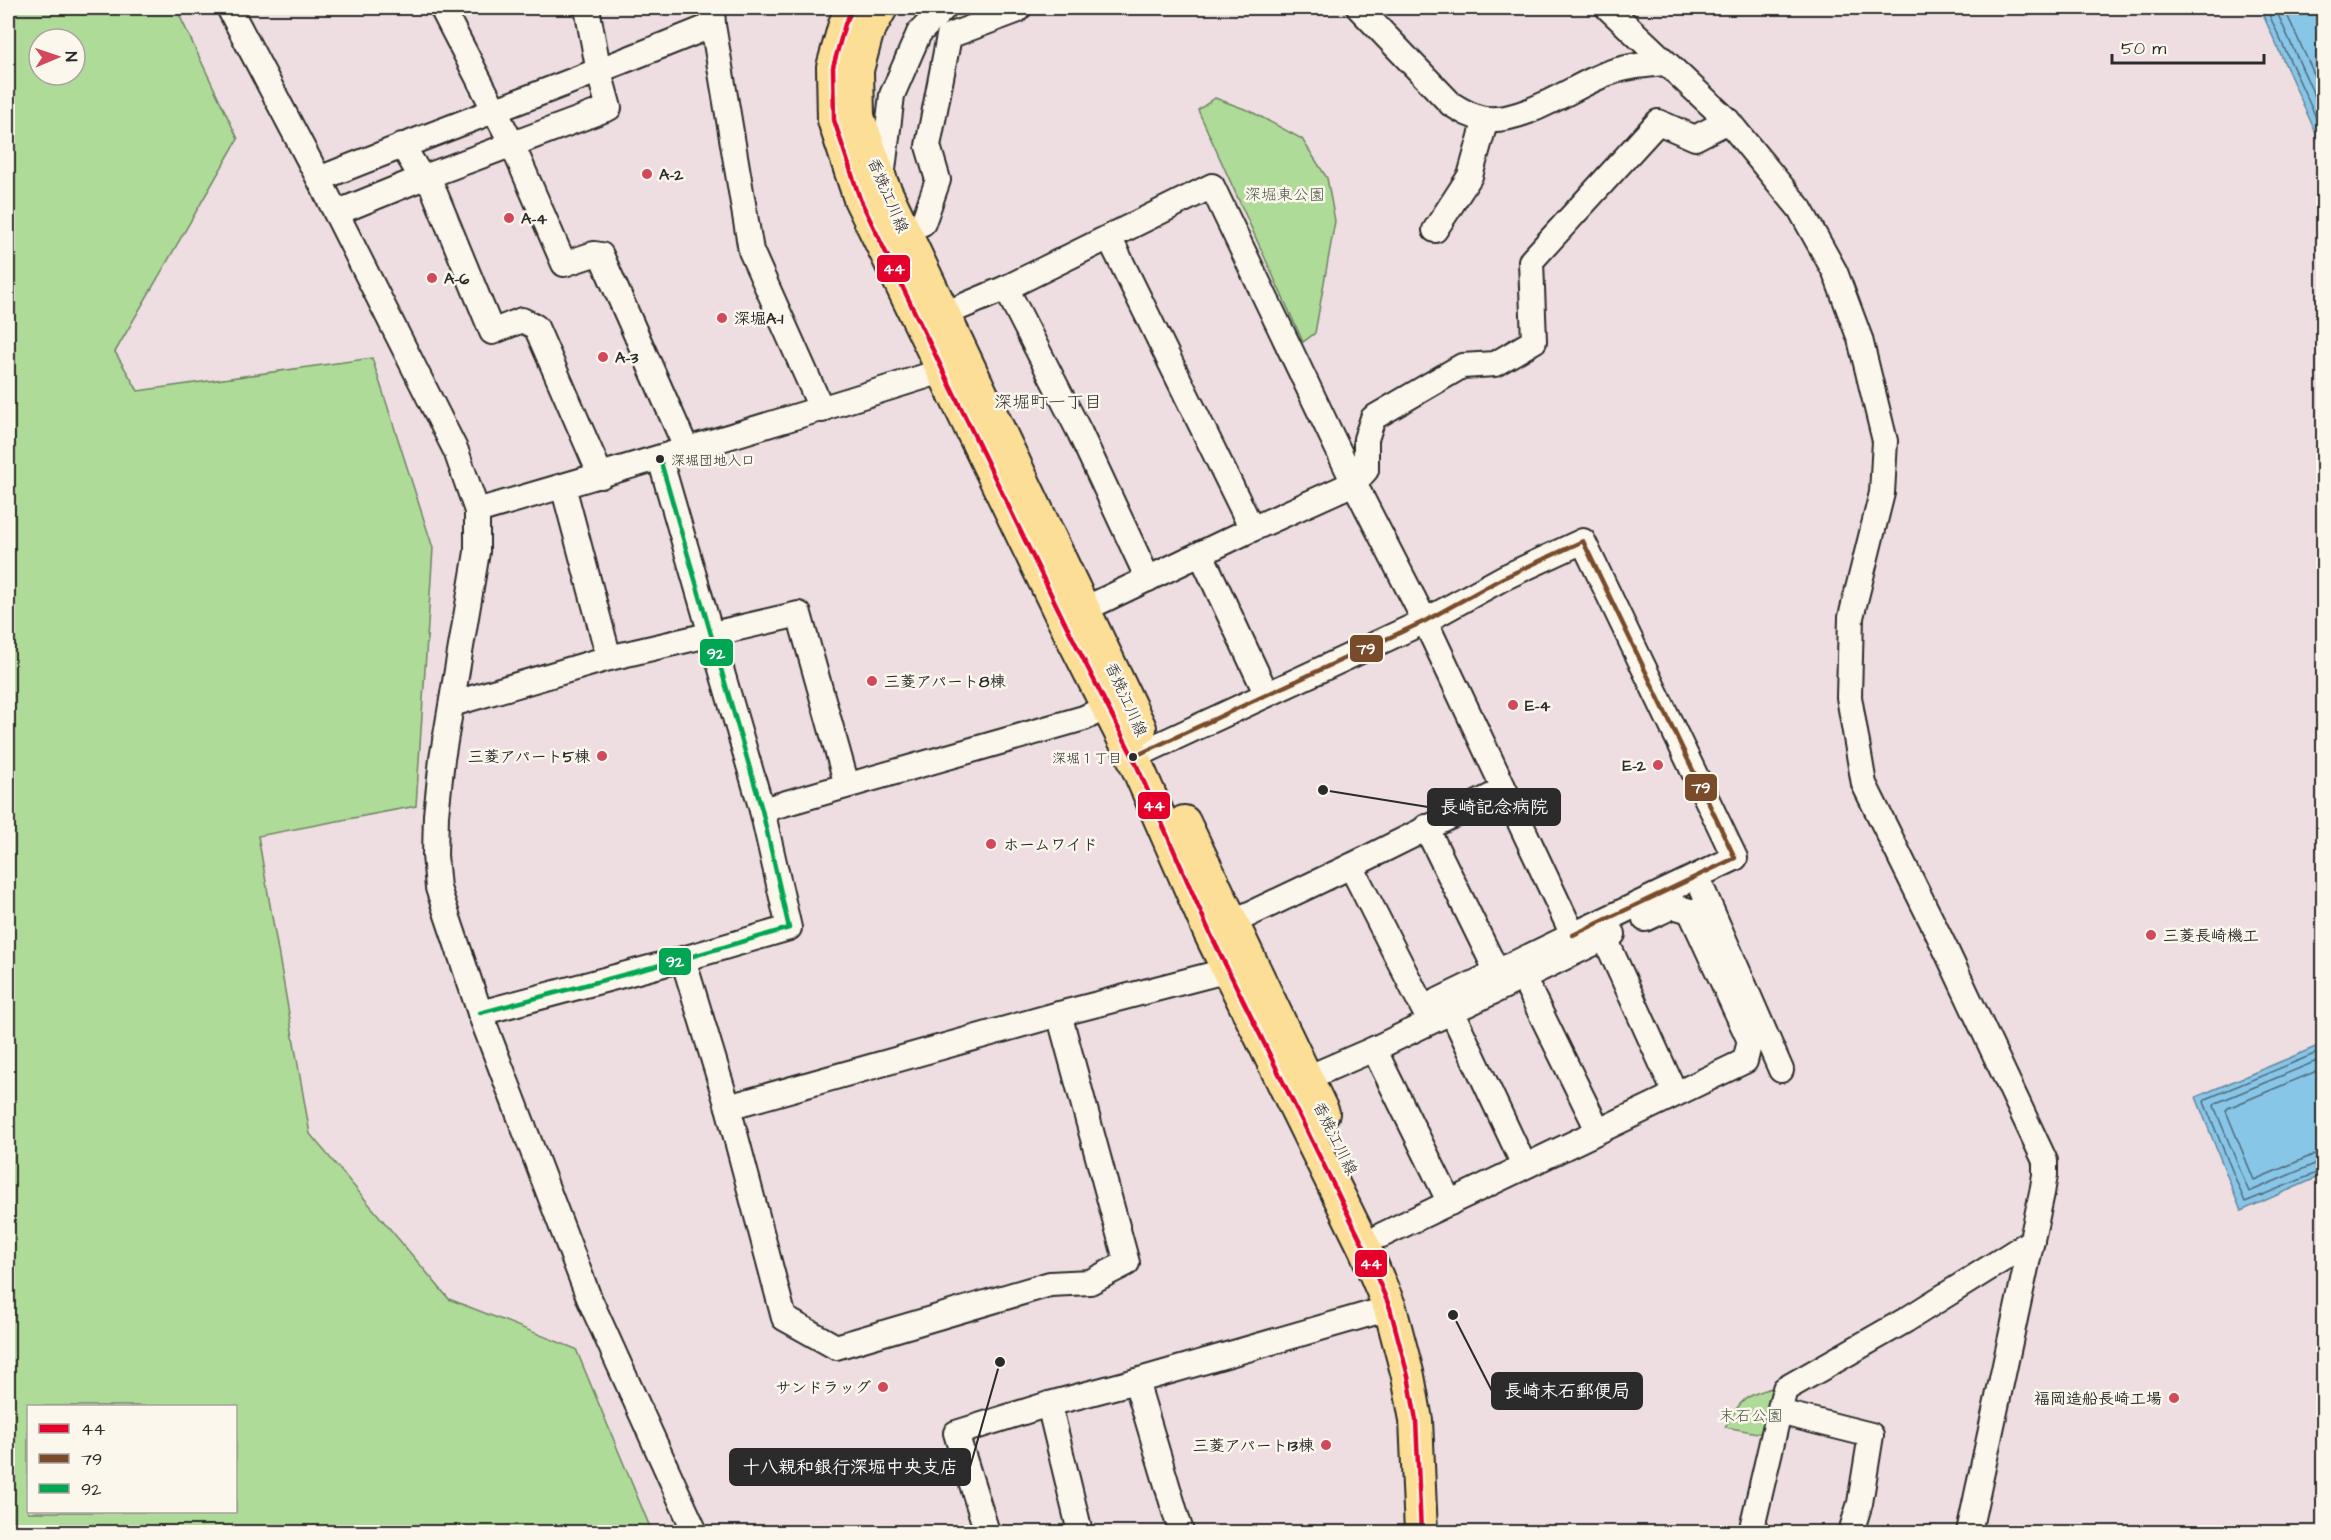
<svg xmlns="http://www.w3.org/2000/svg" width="2331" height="1540" font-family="'Architects Daughter','Klee One',sans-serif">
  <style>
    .green { fill: #afdb99; stroke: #6d8362; stroke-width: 1.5; fill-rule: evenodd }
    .water { fill: #88c6e8; stroke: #63889c; stroke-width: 1.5 }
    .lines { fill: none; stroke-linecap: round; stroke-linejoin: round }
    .shore { stroke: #506977; stroke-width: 1.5 }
    .minor-casing { stroke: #2b2b2b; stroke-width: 28 }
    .major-casing { stroke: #2b2b2b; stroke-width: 36 }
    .minor { stroke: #fbf7ec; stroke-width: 24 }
    .major { stroke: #fcde96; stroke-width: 32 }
    .bus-1-casing { stroke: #fbf7ec; stroke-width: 9 }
    .bus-2-casing { stroke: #fbf7ec; stroke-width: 9 }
    .bus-3-casing { stroke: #fbf7ec; stroke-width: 9 }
    .bus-1 { stroke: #e4002b; stroke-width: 4.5 }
    .bus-2 { stroke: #7a4b2a; stroke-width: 4.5 }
    .bus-3 { stroke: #00a651; stroke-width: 4.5 }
    .poi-dot { fill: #d1495b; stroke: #fbf7ec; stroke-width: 2 }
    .bus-dot { fill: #2b2b2b; stroke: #fbf7ec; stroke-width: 2 }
    .labels { text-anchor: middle; stroke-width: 5; stroke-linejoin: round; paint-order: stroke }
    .bus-label { font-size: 14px; fill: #2b2b2b; stroke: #fbf7ec; text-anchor: start }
    .poi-label { font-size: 16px; font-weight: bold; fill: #2b2b2b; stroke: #fbf7ec; text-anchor: start }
    .park-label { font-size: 16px; fill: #4c5746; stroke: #fbf7ec }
    .street-label { font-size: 16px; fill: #2b2b2b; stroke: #fbf7ec }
    .neighbourhood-label { font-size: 18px; fill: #2b2b2b; stroke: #fbf7ec }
    .leader { fill: none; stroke: #2b2b2b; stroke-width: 2 }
    .callout-dot { fill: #2b2b2b; stroke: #fbf7ec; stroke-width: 2 }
    .callout { fill: #2b2b2b; stroke: #2b2b2b; stroke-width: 2 }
    .callout-label { font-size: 18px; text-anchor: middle; font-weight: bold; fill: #fff }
    .line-badge { stroke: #fbf7ec; stroke-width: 2 }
    .badge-label { font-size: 16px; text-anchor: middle; font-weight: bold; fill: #fff }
  </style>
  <rect width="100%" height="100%" fill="#eedee2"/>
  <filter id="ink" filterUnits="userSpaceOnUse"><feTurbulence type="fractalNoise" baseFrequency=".0167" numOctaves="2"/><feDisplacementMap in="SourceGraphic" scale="12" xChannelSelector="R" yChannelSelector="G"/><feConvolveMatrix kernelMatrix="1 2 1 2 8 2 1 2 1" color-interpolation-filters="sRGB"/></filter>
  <g filter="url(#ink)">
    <!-- green -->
    <g class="green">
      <path d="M8,8h168l62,131 -123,213 23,39 234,-33 61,190 -17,258 -158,30 52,298 139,165 127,50 76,183h-644zM39,39h36v36h-36zM28,1406h208v106h-208z"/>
      <polygon points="1215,98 1250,111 1302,139 1327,178 1335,221 1315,333 1303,342 1198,110"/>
      <path d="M1775,1387l-12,47 -38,-7c17,-28 18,-31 50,-40z"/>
    </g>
    <!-- water -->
    <g class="water">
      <polygon points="2260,8 2323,8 2323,149"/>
      <polygon points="2323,1044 2323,1175 2241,1211 2196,1097"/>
    </g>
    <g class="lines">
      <!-- shore -->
      <g class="shore">
        <polyline points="2266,8 2324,135"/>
        <polyline points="2275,8 2324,117"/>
        <polyline points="2284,8 2324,96"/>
        <polyline points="2324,1050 2206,1099 2204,1102 2245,1202 2324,1170"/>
        <polyline points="2324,1058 2216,1103 2214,1106 2249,1192 2317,1163 2324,1162"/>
        <polyline points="2324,1068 2228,1108 2226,1111 2254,1180 2313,1155 2324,1153"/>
      </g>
      <!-- minor casing -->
      <g class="minor-casing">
        <g id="minor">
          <polyline points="229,8 319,179 456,451 477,511 477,552 442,759 436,815 435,855 438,888 480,1013 589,1298 695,1532"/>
          <polyline points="442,8 512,144 564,264 594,254 601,255 687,450"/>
          <polyline points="712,8 713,25 751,251 822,410"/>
          <path d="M1359,8l92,96c11,7 21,13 34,15 37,4 83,-29 116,-43 20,-9 41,-11 63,-13"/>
          <polyline points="1608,8 1728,121 1800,209 1835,272 1860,339 1885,441 1882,493 1851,617 1849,697 1864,784 1944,946 2045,1161 2045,1175 2042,1193 1969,1532"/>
          <polyline points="402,145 422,178 432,186 492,332 522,320 536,327 601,476"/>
          <polyline points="882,178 892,95 919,33 944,8"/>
          <path d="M319,179c131,-53 263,-100 394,-154"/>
          <polyline points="336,213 422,178 609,108 599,72 587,8"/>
          <polyline points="1435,230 1470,176 1486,119"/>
          <polyline points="904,232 923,223 938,180 928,146 949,36 1016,11 1019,8"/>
          <polyline points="1109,237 1252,529"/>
          <polyline points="1006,288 1080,433 1148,579"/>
          <polyline points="930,320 1006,288 1212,186 1354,483 1425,621 1573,935 1423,1008 1351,866"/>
          <polyline points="563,486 609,658"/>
          <path d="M477,511c155,-45 311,-91 465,-140l15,-7"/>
          <polyline points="1201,554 1266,693"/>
          <polyline points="1068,617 1252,529 1354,483 1366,470 1366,439 1373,418 1462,366 1495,364 1534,341 1531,261 1658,122 1695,138 1728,121"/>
          <polyline points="452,704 609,658 799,614 847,785"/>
          <polyline points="1133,757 1425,621 1503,578 1583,541 1735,858 1573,935"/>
          <polyline points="762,810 1084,718 1107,707"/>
          <polyline points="1426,827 1497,972"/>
          <polyline points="1697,877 1781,1070"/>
          <polyline points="1218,929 1351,866 1504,790"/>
          <polyline points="1605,938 1675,1093"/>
          <polyline points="683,959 728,1107 784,1318 836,1347 1050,1284 1090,1282 1127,1263 1059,1014 1229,970"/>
          <polyline points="1524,979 1598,1130"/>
          <polyline points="1452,1012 1524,1165"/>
          <polyline points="480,1013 683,959 789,928 762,810 660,459"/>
          <polyline points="1374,1049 1450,1203"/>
          <polyline points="1307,1078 1374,1049 1613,934"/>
          <polyline points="728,1107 1059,1014"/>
          <polyline points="1382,1235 1745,1061 1750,1041 1690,911 1673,906 1645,919"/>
          <polyline points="1136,1381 1181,1532"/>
          <polyline points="1049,1404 1080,1532"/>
          <polyline points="1779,1412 1785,1389 1906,1320 2032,1241"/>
          <polyline points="987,1532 956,1433 1049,1404 1136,1381 1390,1308"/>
          <polyline points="1751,1532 1779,1412 1871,1435 1860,1503 1851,1532"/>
        </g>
      </g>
      <!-- major casing -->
      <g class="major-casing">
        <g id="major">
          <polyline points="853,8 845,24 833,67 834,120 860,199 1063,619 1133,757 1210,933 1365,1249 1390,1308 1408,1376 1416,1420 1421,1532"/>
          <polyline points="881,8 867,33 857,70 858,117 882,184 1140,728"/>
          <polyline points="1184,822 1323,1113"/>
        </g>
      </g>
      <!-- minor -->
      <use href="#minor" class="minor"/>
      <!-- major -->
      <use href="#major" class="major"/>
      <!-- bus-1 casing -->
      <g class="bus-1-casing">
        <polyline id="bus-1" points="853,8 845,24 833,67 834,120 860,199 1063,619 1133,757 1210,933 1365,1249 1390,1308 1408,1376 1416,1420 1421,1532"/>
      </g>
      <!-- bus-2 casing -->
      <g class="bus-2-casing">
        <polyline id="bus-2" points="1133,757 1425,621 1503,578 1583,541 1735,858 1573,935"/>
      </g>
      <!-- bus-3 casing -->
      <g class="bus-3-casing">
        <polyline id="bus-3" points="480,1013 683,959 789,928 762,810 660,459"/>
      </g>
      <!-- bus-1 -->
      <use href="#bus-1" class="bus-1"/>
      <!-- bus-2 -->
      <use href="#bus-2" class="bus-2"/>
      <!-- bus-3 -->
      <use href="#bus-3" class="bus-3"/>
    </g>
  </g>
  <!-- markers -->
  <g class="poi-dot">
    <circle cx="647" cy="174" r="6"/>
    <circle cx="509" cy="218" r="6"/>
    <circle cx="432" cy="278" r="6"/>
    <circle cx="722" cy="318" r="6"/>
    <circle cx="603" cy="357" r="6"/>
    <circle cx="872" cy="681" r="6"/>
    <circle cx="1513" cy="705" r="6"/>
    <circle cx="602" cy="756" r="6"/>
    <circle cx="1658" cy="765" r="6"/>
    <circle cx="991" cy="844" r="6"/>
    <circle cx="2151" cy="935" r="6"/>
    <circle cx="883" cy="1387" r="6"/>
    <circle cx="2174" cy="1398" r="6"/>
    <circle cx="1326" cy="1445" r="6"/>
  </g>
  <g class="bus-dot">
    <circle cx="660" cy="459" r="5"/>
    <circle cx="1133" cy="757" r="5"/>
  </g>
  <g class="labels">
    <!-- bus labels -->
    <g class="bus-label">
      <text x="671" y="465">深堀団地入口</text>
      <text x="1122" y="763" text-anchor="end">深堀１丁目</text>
    </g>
    <!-- poi labels -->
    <g class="poi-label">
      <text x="659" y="180">A-2</text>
      <text x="521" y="224">A-4</text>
      <text x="444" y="284">A-6</text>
      <text x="734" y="324">深堀A-1</text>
      <text x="615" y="363">A-3</text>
      <text x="884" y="687">三菱アパート8棟</text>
      <text x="1525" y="711">E-4</text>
      <text x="590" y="762" text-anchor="end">三菱アパート5棟</text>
      <text x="1646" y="771" text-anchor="end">E-2</text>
      <text x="1003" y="850">ホームワイド</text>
      <text x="2163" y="941">三菱長崎機工</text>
      <text x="871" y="1393" text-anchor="end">サンドラッグ</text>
      <text x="2162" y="1404" text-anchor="end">福岡造船長崎工場</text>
      <text x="1314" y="1451" text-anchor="end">三菱アパート13棟</text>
    </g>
    <!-- park labels -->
    <g class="park-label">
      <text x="1285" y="200">深堀東公園</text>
      <text x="1751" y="1421">末石公園</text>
    </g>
    <!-- street labels -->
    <g class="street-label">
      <text transform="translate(889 195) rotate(67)" y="6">香焼江川線</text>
      <text transform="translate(1127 699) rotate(66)" y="6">香焼江川線</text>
      <text transform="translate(1336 1138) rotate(64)" y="6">香焼江川線</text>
    </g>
    <!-- neighbourhood labels -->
    <g class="neighbourhood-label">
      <text x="1048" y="408">深堀町一丁目</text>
    </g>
  </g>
  <!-- callouts -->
  <path class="leader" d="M1323 790L1428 807M1453 1315L1492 1391M1000 1362L970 1467"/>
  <g class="callout-dot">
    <circle cx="1323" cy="790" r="6"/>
    <circle cx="1453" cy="1315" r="6"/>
    <circle cx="1000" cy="1362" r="6"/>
  </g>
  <g class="callout">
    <rect x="1428" y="789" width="132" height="36" rx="6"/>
    <rect x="1492" y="1373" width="150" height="36" rx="6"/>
    <rect x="730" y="1449" width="240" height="36" rx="6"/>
  </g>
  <g class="callout-label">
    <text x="1494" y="813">長崎記念病院</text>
    <text x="1567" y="1397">長崎末石郵便局</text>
    <text x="850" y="1473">十八親和銀行深堀中央支店</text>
  </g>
  <g class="line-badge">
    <rect x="876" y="254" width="35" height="29" rx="6" fill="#e4002b"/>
    <rect x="1349" y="634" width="35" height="29" rx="6" fill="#7a4b2a"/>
    <rect x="699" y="638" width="35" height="29" rx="6" fill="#00a651"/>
    <rect x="1684" y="773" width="34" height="29" rx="6" fill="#7a4b2a"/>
    <rect x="1137" y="791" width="34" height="29" rx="6" fill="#e4002b"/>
    <rect x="658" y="947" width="34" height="29" rx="6" fill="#00a651"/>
    <rect x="1354" y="1249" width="34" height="29" rx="6" fill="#e4002b"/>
  </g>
  <g class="badge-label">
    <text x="894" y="274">44</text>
    <text x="1366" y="654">79</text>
    <text x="716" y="659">92</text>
    <text x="1701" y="793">79</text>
    <text x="1154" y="811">44</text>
    <text x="675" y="967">92</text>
    <text x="1371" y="1269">44</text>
  </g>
  <!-- margin -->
  <rect width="2331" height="1540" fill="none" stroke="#fbf7ec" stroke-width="30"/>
  <rect x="15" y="15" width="2301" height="1510" fill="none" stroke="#2b2b2b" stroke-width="2" filter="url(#ink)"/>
  <!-- legend -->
  <rect x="27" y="1405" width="210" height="108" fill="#fbf7ec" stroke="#a8a59f" stroke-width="1.5"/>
  <rect x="39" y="1424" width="30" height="9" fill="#e4002b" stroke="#a8a59f" stroke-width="1.5"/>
  <text x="81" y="1435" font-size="18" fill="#2b2b2b">44</text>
  <rect x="39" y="1454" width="30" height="9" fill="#7a4b2a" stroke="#a8a59f" stroke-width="1.5"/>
  <text x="81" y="1465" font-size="18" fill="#2b2b2b">79</text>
  <rect x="39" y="1484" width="30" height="9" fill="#00a651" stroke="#a8a59f" stroke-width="1.5"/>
  <text x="81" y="1495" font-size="18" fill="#2b2b2b">92</text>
  <!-- north arrow -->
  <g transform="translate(57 57) rotate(88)"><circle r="28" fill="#fbf7ec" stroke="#a8a59f" stroke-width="1.5"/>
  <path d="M0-4.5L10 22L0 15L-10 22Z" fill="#d1495b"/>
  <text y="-9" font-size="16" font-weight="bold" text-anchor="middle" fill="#2b2b2b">N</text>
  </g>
  <!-- scale -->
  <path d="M2112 54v9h152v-9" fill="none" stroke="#2b2b2b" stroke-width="3"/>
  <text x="2121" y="54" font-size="18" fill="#2b2b2b" stroke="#fbf7ec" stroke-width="4.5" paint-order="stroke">50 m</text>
</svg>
